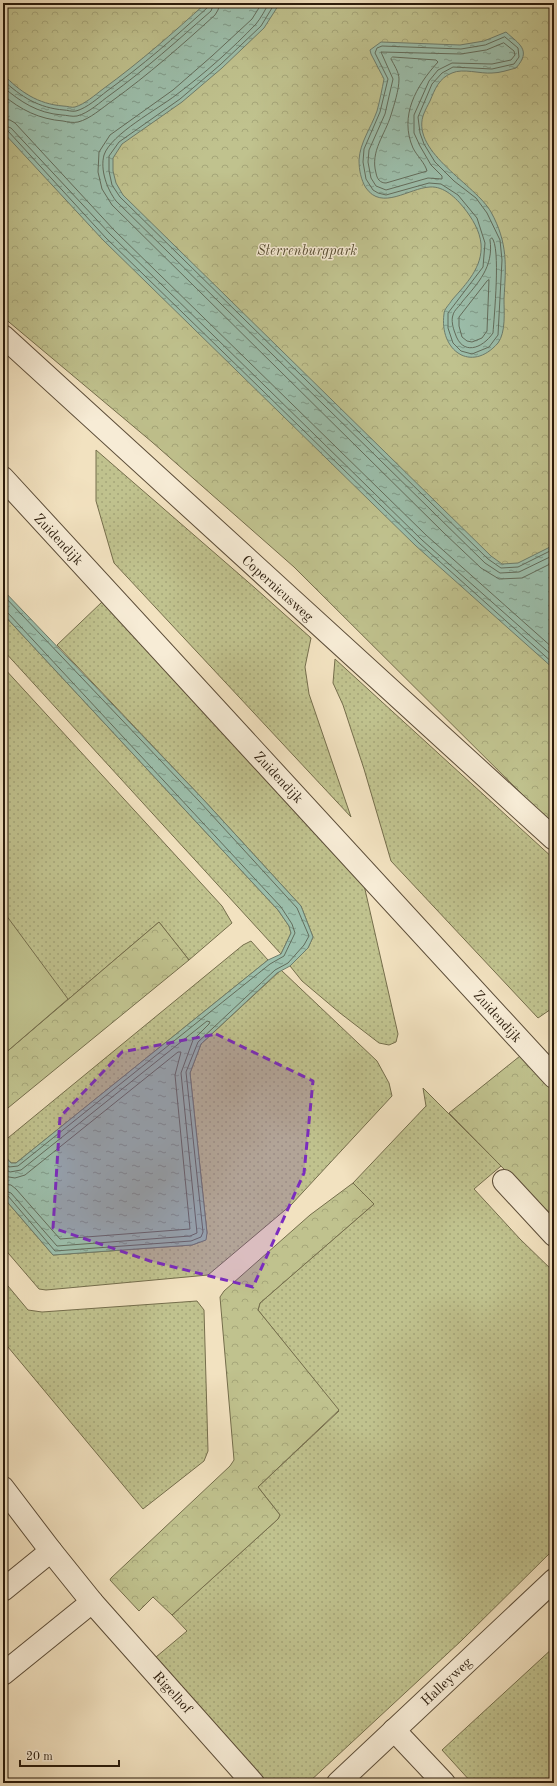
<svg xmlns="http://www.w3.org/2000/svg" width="557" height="1786" font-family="'Old Standard TT',serif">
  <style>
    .grass { fill: url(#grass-dots); stroke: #756e4c }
    .forest { fill: url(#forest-crowns); stroke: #756e4c }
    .garden { fill: #c0c28e; stroke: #756e4c }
    .water { fill: url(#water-ripples); stroke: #6e7d6c }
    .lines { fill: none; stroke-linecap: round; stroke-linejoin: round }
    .shore { stroke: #636d5c; stroke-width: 1 }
    .minor-casing { stroke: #5c4d38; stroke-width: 24 }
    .minor { stroke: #f7ecd6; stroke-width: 22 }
    .marked { fill: #7b2cbf; fill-opacity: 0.2; stroke: #7b2cbf; stroke-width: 3; stroke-dasharray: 8 5; stroke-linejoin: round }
    .labels { text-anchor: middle; stroke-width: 3; stroke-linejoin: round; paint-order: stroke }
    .park-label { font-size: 14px; font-style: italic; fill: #574d32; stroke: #f7ecd6 }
    .street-label { font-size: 14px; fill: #2a1b0b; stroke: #f7ecd6 }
  </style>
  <defs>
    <pattern id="grass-dots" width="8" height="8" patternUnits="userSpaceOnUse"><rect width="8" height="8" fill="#c0c28e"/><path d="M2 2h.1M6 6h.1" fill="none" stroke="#a5a679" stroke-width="1.8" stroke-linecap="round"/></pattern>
    <pattern id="forest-crowns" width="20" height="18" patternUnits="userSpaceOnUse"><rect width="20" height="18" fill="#c0c28e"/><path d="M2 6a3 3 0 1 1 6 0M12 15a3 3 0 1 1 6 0" fill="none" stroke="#a5a679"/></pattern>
    <pattern id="water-ripples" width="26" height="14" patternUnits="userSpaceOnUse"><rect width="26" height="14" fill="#9cbfac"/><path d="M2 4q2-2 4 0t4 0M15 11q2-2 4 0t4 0" fill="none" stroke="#7f9a8a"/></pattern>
  </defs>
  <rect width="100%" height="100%" fill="#f2e2c0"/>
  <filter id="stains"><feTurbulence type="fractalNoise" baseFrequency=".005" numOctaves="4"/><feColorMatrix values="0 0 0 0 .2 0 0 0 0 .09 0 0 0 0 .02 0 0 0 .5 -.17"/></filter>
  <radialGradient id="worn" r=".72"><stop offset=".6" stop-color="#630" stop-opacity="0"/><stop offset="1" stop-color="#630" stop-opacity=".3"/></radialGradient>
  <!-- grass -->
  <g class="grass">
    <polygon points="96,450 255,588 311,638 305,667 309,694 351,817 114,563 96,501"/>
    <polygon points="102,602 364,885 398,1034 396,1042 389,1045 379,1043 340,1013 302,981 290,966 308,948 313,937 301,906 202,798 57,645"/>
    <polygon points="3,614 278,910 289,926 291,933 281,954 3,650"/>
    <polygon points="335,659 554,859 554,1007 538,1018 391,861 364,769 343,705 333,683"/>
    <polygon points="3,667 222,906 232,923 189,960 159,922 3,1055"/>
    <polygon points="251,941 268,960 16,1163 11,1163 3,1154 3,1142 243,945"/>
    <polygon points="281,970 377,1061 389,1083 392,1096 291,1205 208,1275 46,1290 39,1289 3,1247 3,1197 53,1255 192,1245 205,1240 207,1233 190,1073 201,1044"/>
    <polygon points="423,1088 501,1166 474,1189 520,1239 554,1272 554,1549 461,1641 308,1783 268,1783 156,1657 187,1631 172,1615 278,1519 280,1515 258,1487 339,1411 258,1310 260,1303 374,1204 353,1183 426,1106"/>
    <polygon points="3,1280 28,1310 42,1312 197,1301 204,1310 208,1451 204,1461 143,1509 3,1341"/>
    <polygon points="554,1647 554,1783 472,1783 442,1750"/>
  </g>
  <!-- forest -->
  <g class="forest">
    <polygon points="3,3 554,3 554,826 294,567 152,442 3,317"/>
    <polygon points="159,922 189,960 3,1112 3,1055"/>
    <polygon points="530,1048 554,1073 554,1211 549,1215 449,1113"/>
    <polygon points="353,1183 374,1204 260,1303 258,1310 339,1410 258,1487 280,1515 278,1519 172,1615 153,1597 139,1611 110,1580 111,1578 230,1466 234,1460 220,1297 224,1291 310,1215"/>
  </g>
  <!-- garden -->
  <polygon class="garden" points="3,911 68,999 3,1055"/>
  <!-- water -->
  <g class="water">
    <path d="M206,3h99l-2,3h-25l-14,22 -42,40 -40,34 -60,42 -9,14v13l3,12 7,12 368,361 11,8 16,-1 36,-18v124l-138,-123 -313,-306 -100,-108v-58c17,18 35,30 60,32 4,0 9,2 12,1 10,-3 20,-12 28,-18 37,-27 70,-56 103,-86z"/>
    <path d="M506,32c13,12 26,18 10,36 -8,2 -16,5 -24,5 -12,1 -29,-5 -40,0 -13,5 -17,16 -22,28 -2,4 -5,9 -7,15 -11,37 53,69 68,96 17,31 15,53 13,87 0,13 2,33 -6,44 -27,31 -59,7 -54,-29 0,-5 5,-9 8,-14 14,-16 31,-33 29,-56 -1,-13 -9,-26 -17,-36 -8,-10 -20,-22 -34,-21 -21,1 -48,24 -64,1 -5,-8 -7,-18 -7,-28 1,-18 12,-32 18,-49 3,-11 5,-22 7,-32l-13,-25 -1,-4 11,-8 79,3 24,-4z"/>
    <polygon points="3,590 202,798 301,906 313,937 308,948 290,966 277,973 201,1044 190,1073 207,1233 206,1240 192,1245 53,1255 3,1197 3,1154 11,1163 16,1163 268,960 281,954 291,933 289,926 278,910 3,614"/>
  </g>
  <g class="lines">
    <!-- shore -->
    <g class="shore">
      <polyline points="262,3 252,19 212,56 173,90 110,135 99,152 98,172 102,189 112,205 444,533 481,568 499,579 522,578 554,562"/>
      <path d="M269,3c-4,7 -8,15 -13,21 -24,25 -52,50 -80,71 -18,14 -65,39 -72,60 -4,15 3,34 12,46l369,362 15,10 19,-1 35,-17"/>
      <polyline points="275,3 261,26 220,65 180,99 119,142 109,156 109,171 112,185 120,197 488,559 501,568 518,567 554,549"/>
      <polygon points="505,37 518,48 519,57 514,64 492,69 453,67 442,73 432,84 418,117 420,133 424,144 435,162 454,181 476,198 487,213 500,240 502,260 498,335 489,347 472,354 461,351 453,343 448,328 448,313 483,267 485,243 477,218 458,195 441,184 429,183 386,195 378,193 373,190 366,179 363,162 364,149 380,112 388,79 375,53 377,48 382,46 461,49 485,45"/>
      <polygon points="504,43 514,51 515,55 511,60 492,64 452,63 438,70 429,81 414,115 414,133 420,146 431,165 442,176 442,179 428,178 386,190 376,186 371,178 368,162 369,150 385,114 393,79 381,52 461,54 486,50"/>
      <path d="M393,57l43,3 2,2c-22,24 -39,54 -25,86 4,8 12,15 14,23l-41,12c-6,0 -9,-4 -10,-10 -6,-22 9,-38 15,-58 3,-10 8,-25 8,-36 0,-7 -5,-14 -8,-20z"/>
      <path d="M3,80c18,17 36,28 61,30 3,0 8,2 12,1 11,-3 22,-13 31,-20 35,-25 68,-54 100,-83l2,-5"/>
      <path d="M3,87c18,15 34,26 59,28 4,0 10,2 15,1 12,-3 23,-14 33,-21 36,-26 68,-55 101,-84l3,-8"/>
      <path d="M3,95c18,15 36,24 60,26 5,1 10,2 15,1 12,-3 24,-14 34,-21 36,-26 70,-56 103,-86l3,-5 2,-7"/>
      <polyline points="3,119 10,120 15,123 114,230 426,535 554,649"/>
      <polyline points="3,125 11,128 110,234 422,540 554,657"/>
      <polyline points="3,130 8,131 106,238 419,543 554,664"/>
      <path d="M492,238c9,8 2,80 1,95 -11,16 -31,23 -38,0 -2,-5 -4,-13 -2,-18 1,-5 7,-9 9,-13 16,-19 32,-35 28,-62z"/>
      <polygon points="489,280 487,331 482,338 472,342 467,341 462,337 459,326 459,317 487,281"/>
      <polyline points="3,595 199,801 297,908 309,936 304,945 288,963 275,970 198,1042 186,1072 203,1232 201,1237 191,1241 55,1251 8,1196 3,1195"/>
      <polyline points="3,611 8,613 281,907 292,924 295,933 284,956 270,964 18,1166 9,1167 3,1160"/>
      <polyline points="3,1168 10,1172 21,1170 207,1021 210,1022 209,1024 193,1040 181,1073 197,1233 190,1236 57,1246 11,1193 3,1190"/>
      <polyline points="3,1176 15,1178 25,1175 178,1052 181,1052 175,1075 190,1229 60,1239 16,1189 11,1185 3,1184"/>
    </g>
    <!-- minor casing -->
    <g class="minor-casing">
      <g id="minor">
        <polyline points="3,336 554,839"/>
        <polyline points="3,478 554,1077"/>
        <polyline points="504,1181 554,1235"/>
        <polyline points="3,1488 51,1551 3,1590"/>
        <polyline points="51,1551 92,1602 253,1783"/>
        <polyline points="3,1674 92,1602"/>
        <polyline points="394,1730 444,1783"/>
        <polyline points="338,1783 554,1580"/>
      </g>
    </g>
    <!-- minor -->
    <use href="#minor" class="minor"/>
  </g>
  <!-- marked area -->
  <path class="marked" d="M216,1034l97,47 -9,92 -51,114 -103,-26 -97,-33 7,-111 62,-65z"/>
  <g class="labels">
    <!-- park labels -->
    <g class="park-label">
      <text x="307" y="255">Sterrenburgpark</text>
    </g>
    <!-- street labels -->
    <g class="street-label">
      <text transform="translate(59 539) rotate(47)" y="5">Zuidendijk</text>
      <text transform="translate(278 588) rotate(42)" y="5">Copernicusweg</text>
      <text transform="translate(279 777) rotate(47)" y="5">Zuidendijk</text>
      <text transform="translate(498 1016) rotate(48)" y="5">Zuidendijk</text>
      <text transform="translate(446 1681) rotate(-43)" y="5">Halleyweg</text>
      <text transform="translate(173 1692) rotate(48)" y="5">Rigelhof</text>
    </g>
  </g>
  <!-- margin -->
  <rect width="557" height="1786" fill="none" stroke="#f2e2c0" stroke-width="16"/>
  <rect x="4" y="4" width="549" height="1778" fill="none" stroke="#2a1b0b" stroke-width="2"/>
  <rect x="8" y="8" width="541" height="1770" fill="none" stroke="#2a1b0b"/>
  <!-- scale -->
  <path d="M20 1760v6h99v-6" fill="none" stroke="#2a1b0b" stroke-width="2"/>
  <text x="26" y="1760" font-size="12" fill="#2a1b0b" stroke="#f7ecd6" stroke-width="3" paint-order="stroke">20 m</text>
  <rect width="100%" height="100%" filter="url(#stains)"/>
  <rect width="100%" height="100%" fill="url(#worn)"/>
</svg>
